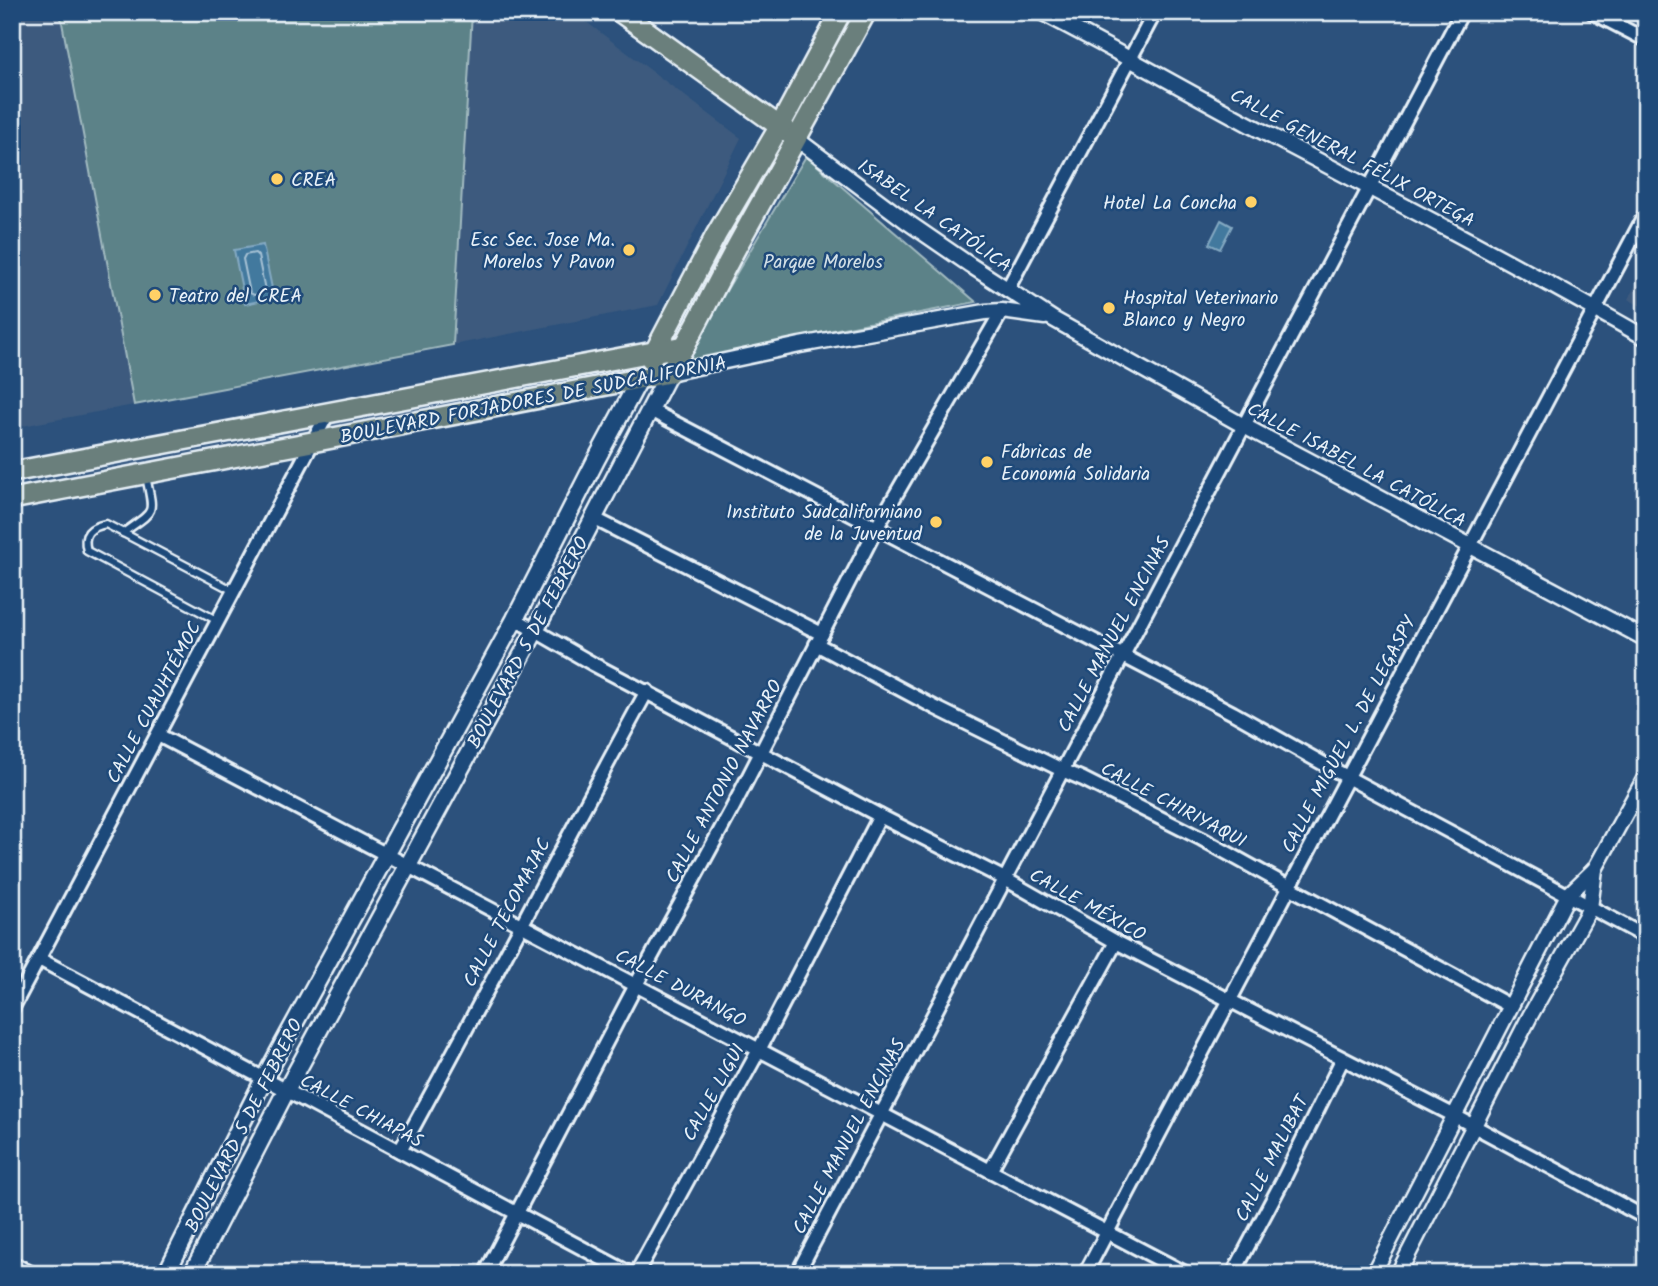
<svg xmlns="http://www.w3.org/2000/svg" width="1658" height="1286" font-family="Kalam,sans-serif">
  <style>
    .built { fill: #3c5a7e }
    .green { fill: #5b8288; stroke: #a2bac0; stroke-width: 2 }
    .water { fill: #42799e; stroke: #84a9c2; stroke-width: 2 }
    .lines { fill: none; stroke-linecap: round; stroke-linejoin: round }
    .shore { stroke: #a6c1d4; stroke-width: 2 }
    .service-casing { stroke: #e8f1f8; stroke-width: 11 }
    .minor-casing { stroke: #e8f1f8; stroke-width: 18 }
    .tertiary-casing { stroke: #e8f1f8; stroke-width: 19 }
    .secondary-casing { stroke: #e8f1f8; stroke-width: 21 }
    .primary-casing { stroke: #e8f1f8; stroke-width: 24 }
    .service { stroke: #1f4a7a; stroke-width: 6 }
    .minor { stroke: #1f4a7a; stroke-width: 12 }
    .tertiary { stroke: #1f4a7a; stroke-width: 14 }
    .secondary { stroke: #1f4a7a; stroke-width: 16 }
    .primary { stroke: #6b7f7c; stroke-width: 19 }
    .poi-dot { fill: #ffd166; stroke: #1f4a7a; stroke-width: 2.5 }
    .labels { text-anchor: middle; stroke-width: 5; stroke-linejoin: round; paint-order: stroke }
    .street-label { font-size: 19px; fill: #e8f1f8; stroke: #1f4a7a }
    .poi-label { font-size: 19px; fill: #e8f1f8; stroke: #1f4a7a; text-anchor: start }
    .park-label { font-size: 19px; fill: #d3e0e7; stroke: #1f4a7a }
  </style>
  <rect width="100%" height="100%" fill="#2c517c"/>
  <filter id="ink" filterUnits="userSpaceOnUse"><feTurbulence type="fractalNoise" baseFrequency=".0143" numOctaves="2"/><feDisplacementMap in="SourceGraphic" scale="14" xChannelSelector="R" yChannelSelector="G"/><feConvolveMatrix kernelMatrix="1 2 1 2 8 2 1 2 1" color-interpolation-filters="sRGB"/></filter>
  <g filter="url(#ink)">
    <!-- built -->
    <g class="built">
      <polygon points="12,12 60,12 134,405 12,428"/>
      <polygon points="472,12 573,12 741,138 658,305 453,345"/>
      <polygon points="1646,266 1646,309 1628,299"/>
    </g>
    <!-- green -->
    <g class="green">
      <polygon points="60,12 472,12 453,345 134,405"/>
      <polygon points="806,156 976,302 838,329 684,362"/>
    </g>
    <!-- water -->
    <g class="water">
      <polygon points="1221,220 1232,226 1220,249 1209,244"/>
      <polygon points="263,245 274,298 245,304 234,250"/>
    </g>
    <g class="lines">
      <!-- shore -->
      <polygon class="shore" points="255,253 258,256 265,290 263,293 254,295 250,293 243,259 245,255"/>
      <!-- service casing -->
      <g class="service-casing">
        <g id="service">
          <path d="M123,533c33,-24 31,-17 23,-57"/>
          <path d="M218,621l-131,-70c-5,-17 3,-24 19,-27l128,67"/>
        </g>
      </g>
      <!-- minor casing -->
      <g class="minor-casing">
        <g id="minor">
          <polyline points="1592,12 1646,40"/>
          <polyline points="1007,290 1155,12"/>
          <polyline points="650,410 1233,713 1347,777 1646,937"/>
          <polyline points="593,518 822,634"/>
          <polyline points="515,619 593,664 880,816 1005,879 1116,942 1455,1116 1646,1218"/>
          <polyline points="816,644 936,708 1062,770 1083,779 1202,839 1289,887 1510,1006"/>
          <polyline points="158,735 1187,1274"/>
          <polyline points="39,959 631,1274"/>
          <polyline points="12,1009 328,413"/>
          <path d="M400,1151c84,-152 163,-307 247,-460"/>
          <polyline points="990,1171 1116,942"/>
          <polyline points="12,1263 32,1274"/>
          <polyline points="485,1274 636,985 732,809 877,527 1002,311"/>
          <polyline points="636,1274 759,1050 880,816"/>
          <polyline points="797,1274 1462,12"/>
          <polyline points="1085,1274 1646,213"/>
          <polyline points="1233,1274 1283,1180 1342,1060"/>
        </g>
      </g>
      <!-- tertiary casing -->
      <g class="tertiary-casing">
        <g id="tertiary">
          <path d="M1041,12c71,36 140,76 211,114 132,69 264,138 394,212"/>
          <polyline points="798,140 906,221 970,265 1053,319 1244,426 1646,639"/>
          <polyline points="669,373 800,345 985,312 1002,311 1045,317"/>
          <polyline points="1373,1274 1568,895 1595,869 1646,776"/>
          <polyline points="1398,1274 1530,1016 1590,908 1595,869"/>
        </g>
      </g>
      <!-- secondary casing -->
      <g class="secondary-casing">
        <g id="secondary">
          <polyline points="166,1274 264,1079 515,619 596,460 640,378"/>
          <polyline points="192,1274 286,1091 535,631 669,373"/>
        </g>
      </g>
      <!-- primary casing -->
      <g class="primary-casing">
        <g id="primary">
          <polyline points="620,12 790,134"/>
          <polyline points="651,359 716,235 780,126 841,12"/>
          <polyline points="12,472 685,346"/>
          <path d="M12,499l300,-57 357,-69c25,-41 45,-85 68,-127 43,-78 86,-155 129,-234"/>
        </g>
      </g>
      <!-- service -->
      <use href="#service" class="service"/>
      <!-- minor -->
      <use href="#minor" class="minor"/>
      <!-- tertiary -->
      <use href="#tertiary" class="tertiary"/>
      <!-- secondary -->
      <use href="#secondary" class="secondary"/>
      <!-- primary -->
      <use href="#primary" class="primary"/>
    </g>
  </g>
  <!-- markers -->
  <g class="poi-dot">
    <circle cx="277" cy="179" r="7"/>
    <circle cx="1251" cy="202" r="7"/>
    <circle cx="629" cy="250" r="7"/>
    <circle cx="155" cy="295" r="7"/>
    <circle cx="1109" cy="308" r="7"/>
    <circle cx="987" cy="462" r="7"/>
    <circle cx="936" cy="522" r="7"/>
  </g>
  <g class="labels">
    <!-- street labels -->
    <g class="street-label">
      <text transform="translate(1353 157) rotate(28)" y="7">CALLE GENERAL FÉLIX ORTEGA</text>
      <text transform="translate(935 215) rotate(35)" y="7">ISABEL LA CATÓLICA</text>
      <text transform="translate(533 399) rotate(-11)" y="7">BOULEVARD FORJADORES DE SUDCALIFORNIA</text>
      <text transform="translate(1357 464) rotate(28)" y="7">CALLE ISABEL LA CATÓLICA</text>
      <text transform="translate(1113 634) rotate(-62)" y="7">CALLE MANUEL ENCINAS</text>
      <text transform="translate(527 642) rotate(-62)" y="7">BOULEVARD 5 DE FEBRERO</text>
      <text transform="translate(153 702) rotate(-62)" y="7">CALLE CUAUHTÉMOC</text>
      <text transform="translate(1348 734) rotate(-62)" y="7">CALLE MIGUEL L. DE LEGASPY</text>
      <text transform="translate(723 781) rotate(-62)" y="7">CALLE ANTONIO NAVARRO</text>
      <text transform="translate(1174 804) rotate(28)" y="7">CALLE CHIRIYAQUI</text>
      <text transform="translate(1088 904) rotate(29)" y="7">CALLE MÉXICO</text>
      <text transform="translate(506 912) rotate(-62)" y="7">CALLE TECOMAJAC</text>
      <text transform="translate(681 987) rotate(28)" y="7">CALLE DURANGO</text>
      <text transform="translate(713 1092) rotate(-61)" y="7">CALLE LIGUI</text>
      <text transform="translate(362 1110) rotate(28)" y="7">CALLE CHIAPAS</text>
      <text transform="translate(243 1125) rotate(-63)" y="7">BOULEVARD 5 DE FEBRERO</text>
      <text transform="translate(848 1136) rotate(-62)" y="7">CALLE MANUEL ENCINAS</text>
      <text transform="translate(1271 1158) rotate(-63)" y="7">CALLE MALIBAT</text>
    </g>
    <!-- poi labels -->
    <g class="poi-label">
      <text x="291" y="186">CREA</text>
      <text x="1237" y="209" text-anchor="end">Hotel La Concha</text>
      <text x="615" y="246" text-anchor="end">Esc Sec. Jose Ma.<tspan x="615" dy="22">Morelos Y Pavon</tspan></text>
      <text x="169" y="302">Teatro del CREA</text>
      <text x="1123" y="304">Hospital Veterinario<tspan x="1123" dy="22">Blanco y Negro</tspan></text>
      <text x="1001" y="458">Fábricas de<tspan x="1001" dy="22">Economía Solidaria</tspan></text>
      <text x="922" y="518" text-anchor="end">Instituto Sudcaliforniano<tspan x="922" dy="22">de la Juventud</tspan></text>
    </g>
    <!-- park labels -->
    <g class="park-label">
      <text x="823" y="268">Parque Morelos</text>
    </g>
  </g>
  <!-- margin -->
  <rect width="1658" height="1286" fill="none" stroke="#1f4a7a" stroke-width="42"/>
  <rect x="21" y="21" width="1616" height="1244" fill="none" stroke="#e8f1f8" stroke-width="2.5" filter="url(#ink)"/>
</svg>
